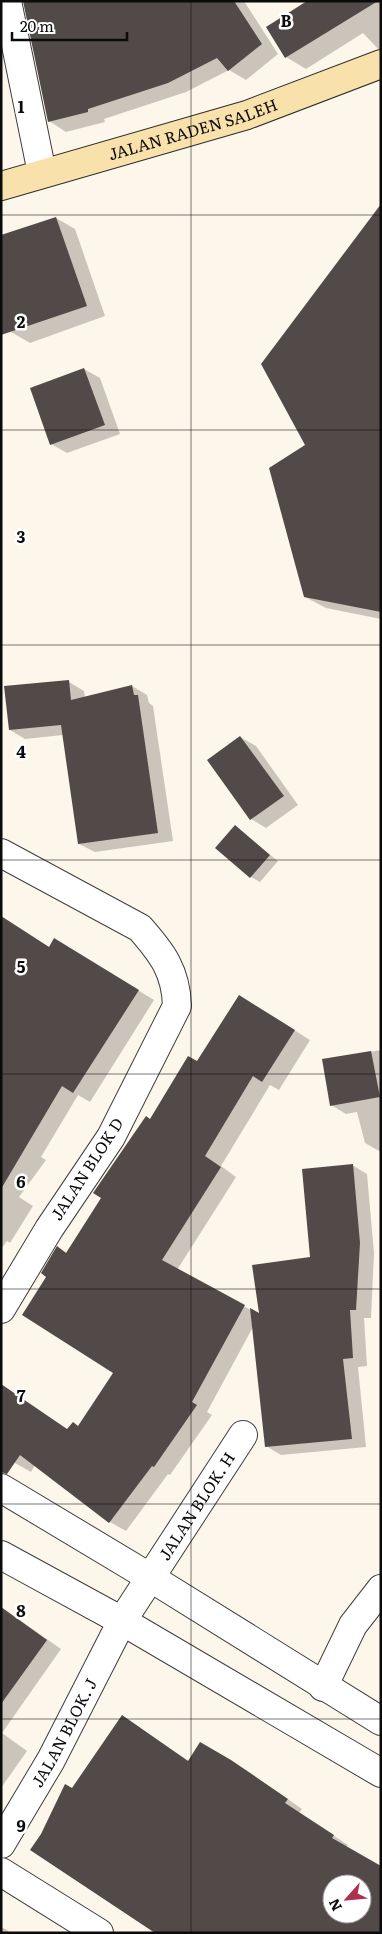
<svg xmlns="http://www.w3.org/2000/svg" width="382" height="1934" font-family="Literata,serif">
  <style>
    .shadow { fill: #0003; fill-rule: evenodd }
    .building { fill: #524a48; fill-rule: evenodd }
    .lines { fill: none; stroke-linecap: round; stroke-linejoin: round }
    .street-casing { stroke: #3e3e3e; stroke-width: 30 }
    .secondary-casing { stroke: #2d2d2d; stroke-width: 30 }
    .street { stroke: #fff; stroke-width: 28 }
    .secondary { stroke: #f8e1aa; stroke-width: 28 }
    .grid { fill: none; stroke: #0b0b0b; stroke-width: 1; stroke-opacity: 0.55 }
    .labels { text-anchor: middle; stroke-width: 5; stroke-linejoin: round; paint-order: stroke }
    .street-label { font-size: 16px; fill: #0b0b0b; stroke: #fff }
    .grid-label { font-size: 16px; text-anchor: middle; font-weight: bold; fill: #0b0b0b; stroke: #fff; stroke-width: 5; stroke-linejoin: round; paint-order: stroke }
  </style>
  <rect width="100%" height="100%" fill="#fdf6ea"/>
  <!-- shadow -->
  <g class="shadow">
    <polygon points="183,1 244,1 278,54 246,80 229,70 186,92 104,119 105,122 66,132 49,121"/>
    <polygon points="309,1 381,1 381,52 363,33 306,69 286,57"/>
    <polygon points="381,206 381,619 326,608 305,597 306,445"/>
    <polygon points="56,218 75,229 105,316 30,343 11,332"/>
    <polygon points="84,369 100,378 120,434 67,453 51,444"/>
    <polygon points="69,682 84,691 85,698 132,686 147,695 149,703 153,706 173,841 95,852 79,844 63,735 25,739 10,730"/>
    <polygon points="240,737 256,746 298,805 266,828 251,819"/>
    <polygon points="235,827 278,861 260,882 251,877"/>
    <polygon points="1,916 49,947 70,949 154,1000 90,1102 78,1095 41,1157 46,1160 19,1197 33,1206 10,1243 7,1241 1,1249"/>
    <polygon points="256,1006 310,1040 279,1090 270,1085 221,1166 236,1177 177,1270 260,1315 312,1258 352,1165 367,1174 374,1253 371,1318 364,1318 367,1366 358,1367 366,1447 281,1455 266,1446 253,1327 207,1412 212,1415 170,1475 168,1474 126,1531 110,1522 35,1465 31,1472 15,1463 2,1386 68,1430 79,1427 115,1373 48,1276 58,1248 67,1253 151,1120 197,1063"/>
    <polygon points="381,1050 381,1152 365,1143 357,1112 346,1114 331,1105 323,1060"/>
    <polygon points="1,1607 61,1649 2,1733 27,1751 1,1788"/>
    <path d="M123,1717l67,45 10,-18 46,26 56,39 -3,4 49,32 -2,3 35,20v65h-224l-84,-143zM332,1884h30v30h-30z"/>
    <polygon points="1,1927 7,1930 10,1933 1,1933"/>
  </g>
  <!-- building -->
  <g class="building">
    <polygon points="23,1 234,1 262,44 228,71 217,58 168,83 88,109 88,112 48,122"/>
    <polygon points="307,1 378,1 285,58 266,27"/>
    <polygon points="381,204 381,612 304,597 269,468 305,445 261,364"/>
    <polygon points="56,217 87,306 1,335 1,235"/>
    <polygon points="84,368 105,425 50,445 30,388"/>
    <polygon points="69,680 71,700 132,685 134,695 138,695 158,833 78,844 61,725 9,730 4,686"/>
    <polygon points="240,736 284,796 250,820 207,760"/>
    <polygon points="235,825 270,855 250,878 215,848"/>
    <polygon points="1,916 49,947 54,938 139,990 73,1093 62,1086 1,1189"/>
    <polygon points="239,995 295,1030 262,1082 253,1076 205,1156 221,1167 162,1260 245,1305 192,1402 197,1405 154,1467 152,1466 109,1523 20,1455 7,1474 1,1472 1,1384 67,1429 73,1422 78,1426 113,1373 22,1315 46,1277 41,1273 57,1246 66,1253 101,1198 93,1193 146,1116 150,1119 188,1056 197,1061"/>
    <polygon points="371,1051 380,1097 330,1106 322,1059"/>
    <polygon points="353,1164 360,1243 356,1310 350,1310 353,1358 343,1359 352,1439 265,1447 250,1308 259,1313 252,1265 310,1257 302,1169"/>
    <polygon points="1,1607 47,1640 1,1704"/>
    <path d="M122,1715l66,46 12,-19 31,18 57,39 -3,4 49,32 -2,3 49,28v67h-226l-125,-83 11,-16 24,-50 7,4zM332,1884h30v30h-30z"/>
  </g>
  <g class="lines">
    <!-- street casing -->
    <g class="street-casing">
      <g id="street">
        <polyline points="7,1 42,173"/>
        <path d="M1,853l139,75c22,25 36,43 37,78l-66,131 -62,92 -48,80"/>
        <polyline points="1,1488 151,1578 381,1721"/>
        <polyline points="1,1555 122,1621 381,1773"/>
        <polyline points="323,1687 353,1625 381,1589"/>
        <path id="s1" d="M1,1844l50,-84 71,-139 121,-186"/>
        <polyline points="1,1872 99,1933"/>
      </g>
    </g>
    <!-- secondary casing -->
    <g class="secondary-casing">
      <g id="secondary">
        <path id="s2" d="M1,186l246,-71 134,-51"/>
      </g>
    </g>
    <!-- street -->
    <use href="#street" class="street"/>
    <!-- secondary -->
    <use href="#secondary" class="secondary"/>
  </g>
  <!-- grid -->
  <path class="grid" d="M191,1v1932M1,215h380M1,430h380M1,645h380M1,860h380M1,1074h380M1,1289h380M1,1504h380M1,1719h380"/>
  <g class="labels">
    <!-- street labels -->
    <g class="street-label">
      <text dy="6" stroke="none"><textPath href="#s2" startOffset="200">JALAN RADEN SALEH</textPath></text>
      <text transform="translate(87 1169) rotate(-57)" y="6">JALAN BLOK D</text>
      <text dy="6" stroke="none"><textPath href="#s1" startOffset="391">JALAN BLOK. H</textPath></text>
      <text dy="6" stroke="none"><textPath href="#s1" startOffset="128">JALAN BLOK. J</textPath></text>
    </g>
  </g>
  <g class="grid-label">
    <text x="286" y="27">B</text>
    <text x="21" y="113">1</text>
    <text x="21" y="328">2</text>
    <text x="21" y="543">3</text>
    <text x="21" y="758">4</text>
    <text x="21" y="973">5</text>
    <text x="21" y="1188">6</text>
    <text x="21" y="1402">7</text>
    <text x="21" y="1617">8</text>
    <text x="21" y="1832">9</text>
  </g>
  <!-- border -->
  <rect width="382" height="1934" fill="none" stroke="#0b0b0b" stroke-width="5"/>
  <!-- north arrow -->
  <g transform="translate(347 1899) rotate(243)"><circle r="24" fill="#ffffff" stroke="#9d9d9d"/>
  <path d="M0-4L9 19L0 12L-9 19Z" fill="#ad304d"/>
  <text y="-8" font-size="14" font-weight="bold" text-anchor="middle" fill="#0b0b0b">N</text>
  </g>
  <!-- scale -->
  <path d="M12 32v8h115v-8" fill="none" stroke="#0b0b0b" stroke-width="2.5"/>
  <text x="20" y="32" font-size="15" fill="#0b0b0b" stroke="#ffffff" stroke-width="4" paint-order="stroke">20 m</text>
</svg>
